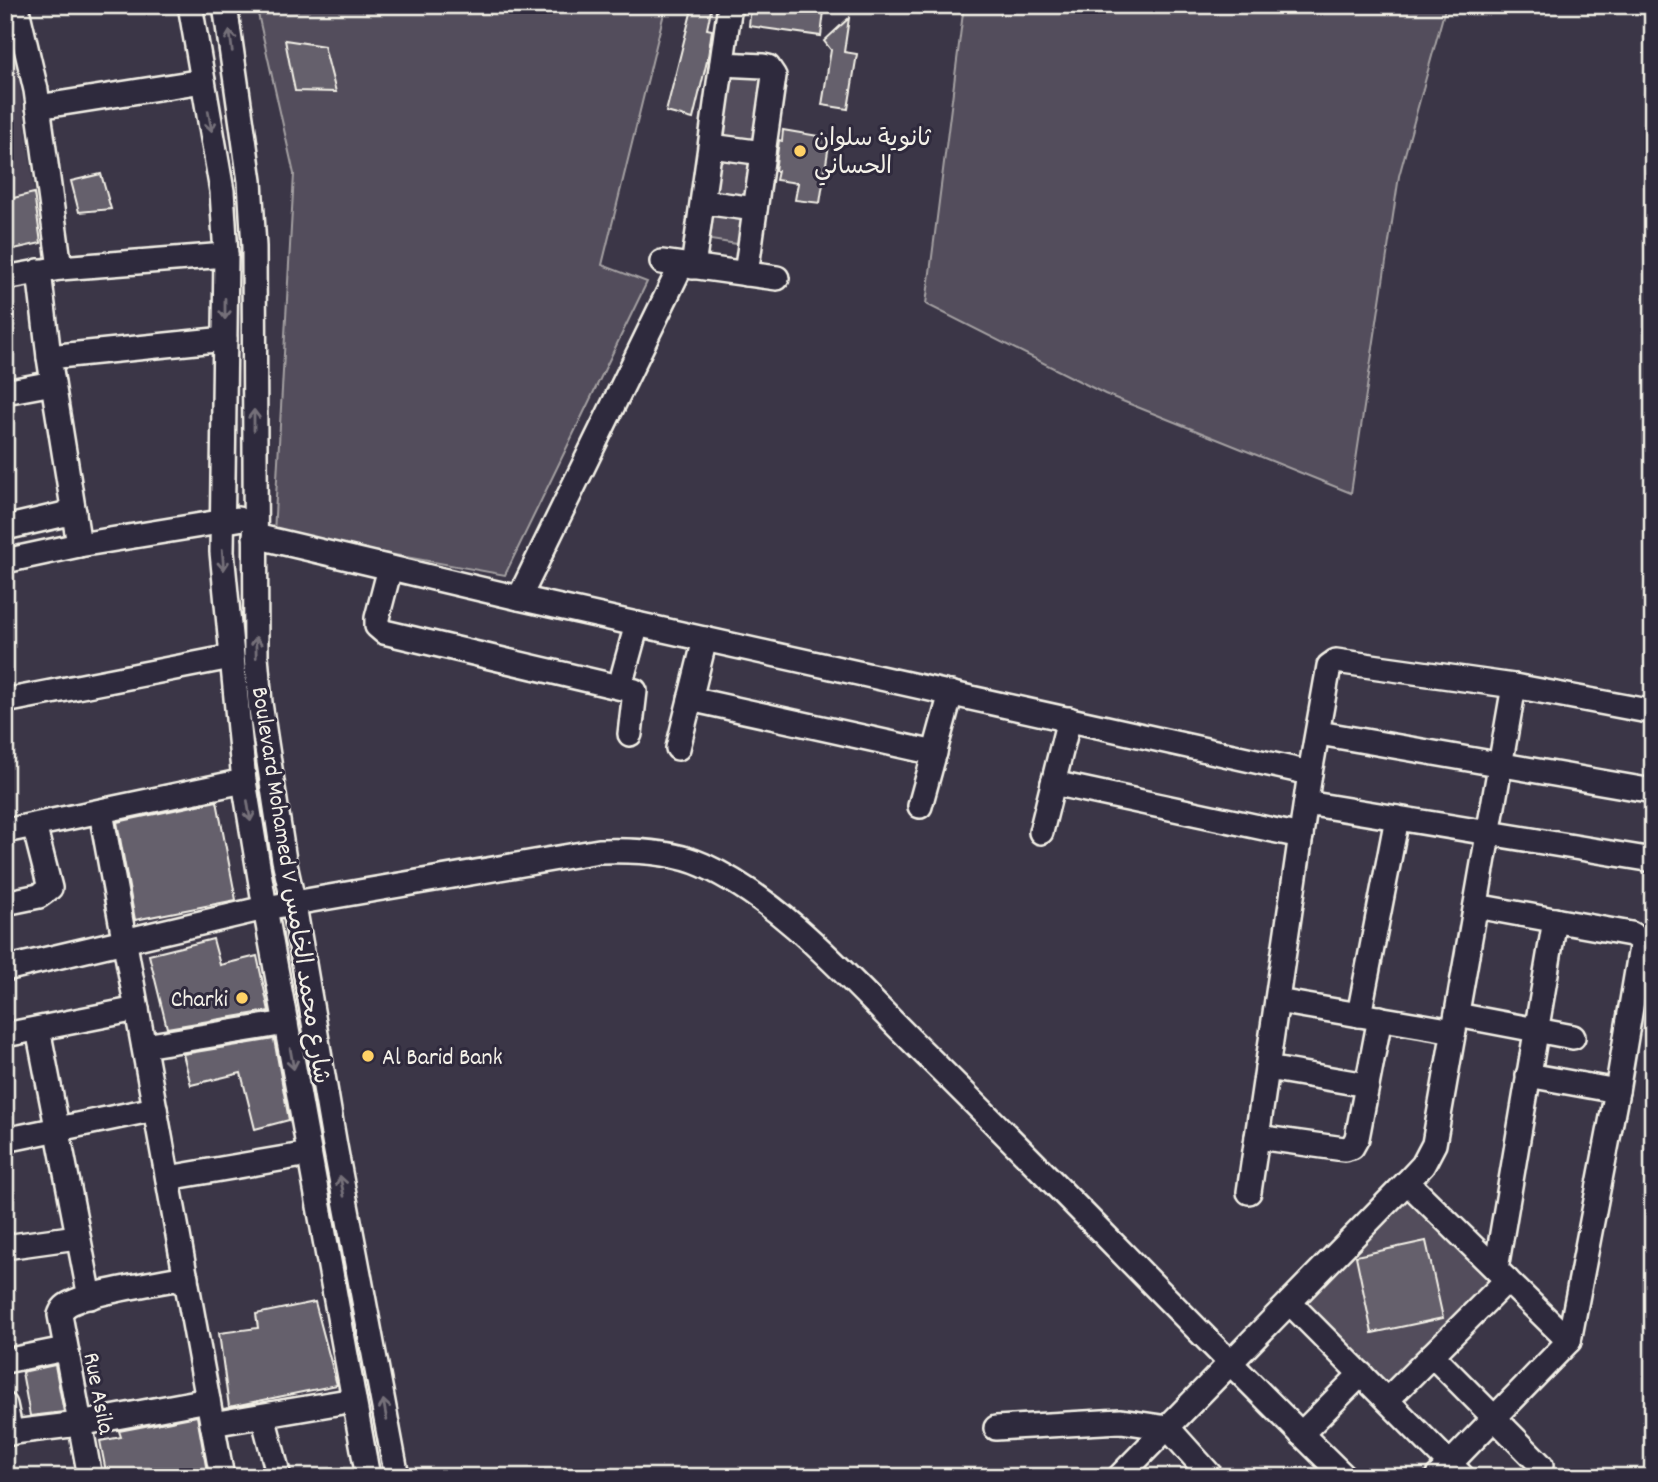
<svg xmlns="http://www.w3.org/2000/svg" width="1658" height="1482" font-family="Dekko,'Playpen Sans Arabic',sans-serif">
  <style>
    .built { fill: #484352 }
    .green { fill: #534e5c; stroke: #a4a0a2; stroke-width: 2 }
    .building { fill: #65616c; stroke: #f4f1e8; stroke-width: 2 }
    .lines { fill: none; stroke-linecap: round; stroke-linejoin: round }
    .minor-casing { stroke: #f4f1e8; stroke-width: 28 }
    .minor { stroke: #2f2a3d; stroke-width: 23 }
    .oneway { stroke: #747079 }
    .poi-dot { fill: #ffd166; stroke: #2f2a3d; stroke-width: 2.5 }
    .labels { text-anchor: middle; stroke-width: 6; stroke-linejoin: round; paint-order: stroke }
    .poi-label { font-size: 24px; fill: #f4f1e8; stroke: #2f2a3d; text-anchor: start }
    .street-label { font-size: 24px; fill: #f4f1e8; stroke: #2f2a3d }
  </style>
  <rect width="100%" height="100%" fill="#3b3647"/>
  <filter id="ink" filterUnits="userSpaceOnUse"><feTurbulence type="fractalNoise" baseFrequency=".0143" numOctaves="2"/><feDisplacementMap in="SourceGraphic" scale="14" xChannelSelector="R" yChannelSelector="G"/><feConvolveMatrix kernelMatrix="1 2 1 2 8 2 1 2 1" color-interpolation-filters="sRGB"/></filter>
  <g filter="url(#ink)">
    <!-- built -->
    <polygon class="built" points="5,45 15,51 41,243 5,251"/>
    <!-- green -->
    <g class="green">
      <polygon points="256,5 666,5 602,265 647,282 505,575 274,533 294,174"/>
      <polygon points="964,5 1446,5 1399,176 1351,493 1105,394 926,304"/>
      <polygon points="727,70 768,76 758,147 717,141"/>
      <polygon points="714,151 756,157 749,202 708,196"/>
      <polygon points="709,207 749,213 744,245 704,239"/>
      <polygon points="1410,1193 1499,1282 1390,1391 1301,1302"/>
    </g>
    <!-- building -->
    <g class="building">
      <polygon points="693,5 712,5 707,29 712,30 708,57 693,119 666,112"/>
      <polygon points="751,5 786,5 824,11 821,36 749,26"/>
      <polygon points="849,18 844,52 857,54 848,109 822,105 831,50 824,41"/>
      <polygon points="285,40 324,46 336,92 295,91"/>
      <polygon points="783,130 830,138 820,203 795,200 798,183 776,180 778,171 775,171 779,140 782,141"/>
      <polygon points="101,174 111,209 79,212 71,181"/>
      <polygon points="34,193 41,243 5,251 5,200"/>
      <polygon points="217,801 236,900 135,920 117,822"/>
      <polygon points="213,939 220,965 257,956 269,1011 167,1028 149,955"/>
      <polygon points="274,1039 289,1120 255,1129 241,1073 191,1085 183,1054"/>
      <polygon points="1426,1241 1443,1318 1372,1333 1356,1256"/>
      <polygon points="315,1302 337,1385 229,1407 219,1333 258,1328 256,1314"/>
      <polygon points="55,1365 64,1412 30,1416 22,1372"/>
      <polygon points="197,1416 208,1477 107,1477 100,1441 121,1437 119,1431"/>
    </g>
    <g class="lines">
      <!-- minor casing -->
      <g class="minor-casing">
        <g id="minor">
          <polyline points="16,5 36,90 60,268"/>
          <polyline points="190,5 222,191 226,255 222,552 244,781 265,908 368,1477"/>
          <polyline points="225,5 250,181 254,247 256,656 260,703 284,860 294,905 335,1146 397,1477"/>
          <polyline points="722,64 763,66 768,67 774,76 746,274"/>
          <polyline points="38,107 203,81"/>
          <polyline points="711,146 763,153"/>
          <polyline points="703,202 755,209"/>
          <polyline points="662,262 777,278"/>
          <polyline points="693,267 730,5"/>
          <polyline points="39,271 49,357"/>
          <polyline points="5,278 60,268 226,255"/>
          <polyline points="53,383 49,357 225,339"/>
          <polyline points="5,392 53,383 79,545"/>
          <polyline points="5,528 74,512"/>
          <polyline points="255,536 519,598 1310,773 1329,666 1336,661 1514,686 1653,712"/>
          <polyline points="5,561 79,545 238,519"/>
          <polyline points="390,568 377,618 377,626 384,632 635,691 630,734"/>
          <polyline points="519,598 681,266"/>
          <polyline points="620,686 637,624"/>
          <polyline points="690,699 935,753"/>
          <polyline points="5,701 231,657"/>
          <polyline points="1319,733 1653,791"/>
          <polyline points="678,748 705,639"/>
          <polyline points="1053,783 1301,836"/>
          <polyline points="1306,803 1653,860"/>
          <polyline points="920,806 951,693"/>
          <polyline points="101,812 222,1477"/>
          <polyline points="5,831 244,781"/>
          <polyline points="1041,832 1069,719"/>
          <polyline points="5,903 39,896 50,888 34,825"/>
          <path d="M5,969l260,-61 334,-57c33,-1 73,0 104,14 80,36 151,119 213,180 145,142 283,290 429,432"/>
          <polyline points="1277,1001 1454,1031"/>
          <polyline points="1359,1015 1397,818"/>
          <polyline points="1457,1015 1573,1037"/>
          <polyline points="38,1029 90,1297"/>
          <polyline points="5,1035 137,1009"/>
          <polyline points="144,1046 286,1023"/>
          <polyline points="1267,1068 1367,1085"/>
          <polyline points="1528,1075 1617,1091"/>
          <polyline points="1257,1137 1344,1149 1352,1147 1357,1138 1380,1018"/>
          <polyline points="5,1140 155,1109"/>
          <polyline points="168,1178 309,1154"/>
          <polyline points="1407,1182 1569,1341"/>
          <polyline points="1249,1192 1310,773"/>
          <polyline points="5,1247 77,1237"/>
          <polyline points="1496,1269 1555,920"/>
          <polyline points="1290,1303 1463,1477"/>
          <polyline points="1432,1355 1541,1465"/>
          <polyline points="5,1361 65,1349"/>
          <polyline points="1387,1400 1507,1280"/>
          <polyline points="5,1405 11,1433"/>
          <polyline points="263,1416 279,1477"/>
          <polyline points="212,1424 354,1400"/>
          <polyline points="996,1428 1121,1421 1168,1428 1212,1477"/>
          <polyline points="5,1433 79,1424 208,1400"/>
          <polyline points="1301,1434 1361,1374"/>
          <path d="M90,1477l-30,-162c2,-4 2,-6 6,-9 17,-13 95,-24 120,-29"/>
          <polyline points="1119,1477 1407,1182 1423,1165 1434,1144 1514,686"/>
          <polyline points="1437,1477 1569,1341 1617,1091 1641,947 1639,939 1631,934 1476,906"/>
        </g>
      </g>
      <!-- minor -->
      <use href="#minor" class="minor"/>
    </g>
    <!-- one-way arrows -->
    <defs><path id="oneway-shaft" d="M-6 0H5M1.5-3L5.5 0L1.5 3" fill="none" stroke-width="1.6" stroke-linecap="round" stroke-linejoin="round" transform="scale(1.75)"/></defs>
    <g class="oneway">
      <use href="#oneway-shaft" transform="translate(231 41) rotate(-97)"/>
      <use href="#oneway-shaft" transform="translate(210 121) rotate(80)"/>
      <use href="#oneway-shaft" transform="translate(225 309) rotate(90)"/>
      <use href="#oneway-shaft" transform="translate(254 420) rotate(-90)"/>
      <use href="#oneway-shaft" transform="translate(223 560) rotate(86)"/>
      <use href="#oneway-shaft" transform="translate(256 647) rotate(-91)"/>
      <use href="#oneway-shaft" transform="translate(249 811) rotate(81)"/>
      <use href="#oneway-shaft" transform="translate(292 1059) rotate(80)"/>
      <use href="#oneway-shaft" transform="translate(342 1186) rotate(-101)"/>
      <use href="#oneway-shaft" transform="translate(385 1410) rotate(-100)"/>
    </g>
  </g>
  <!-- markers -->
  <g class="poi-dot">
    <circle cx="800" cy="151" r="7"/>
    <circle cx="242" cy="998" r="7"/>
    <circle cx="368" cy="1056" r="7"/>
  </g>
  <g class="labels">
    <!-- poi labels -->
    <g class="poi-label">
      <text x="814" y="145">ثانوية سلوان<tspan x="814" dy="28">الحساني</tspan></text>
      <text x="228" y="1006" text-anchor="end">Charki</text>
      <text x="382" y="1064">Al Barid Bank</text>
    </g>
    <!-- street labels -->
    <g class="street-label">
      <text transform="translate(292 885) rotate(81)" y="8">Boulevard Mohamed V شارع محمد الخامس</text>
      <text transform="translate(100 1393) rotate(79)" y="8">Rue Asila</text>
    </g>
  </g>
  <!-- margin -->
  <rect width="1658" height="1482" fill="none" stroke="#2f2a3d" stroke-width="28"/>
  <rect x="14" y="14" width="1630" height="1454" fill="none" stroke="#f4f1e8" stroke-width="2.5" filter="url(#ink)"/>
</svg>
